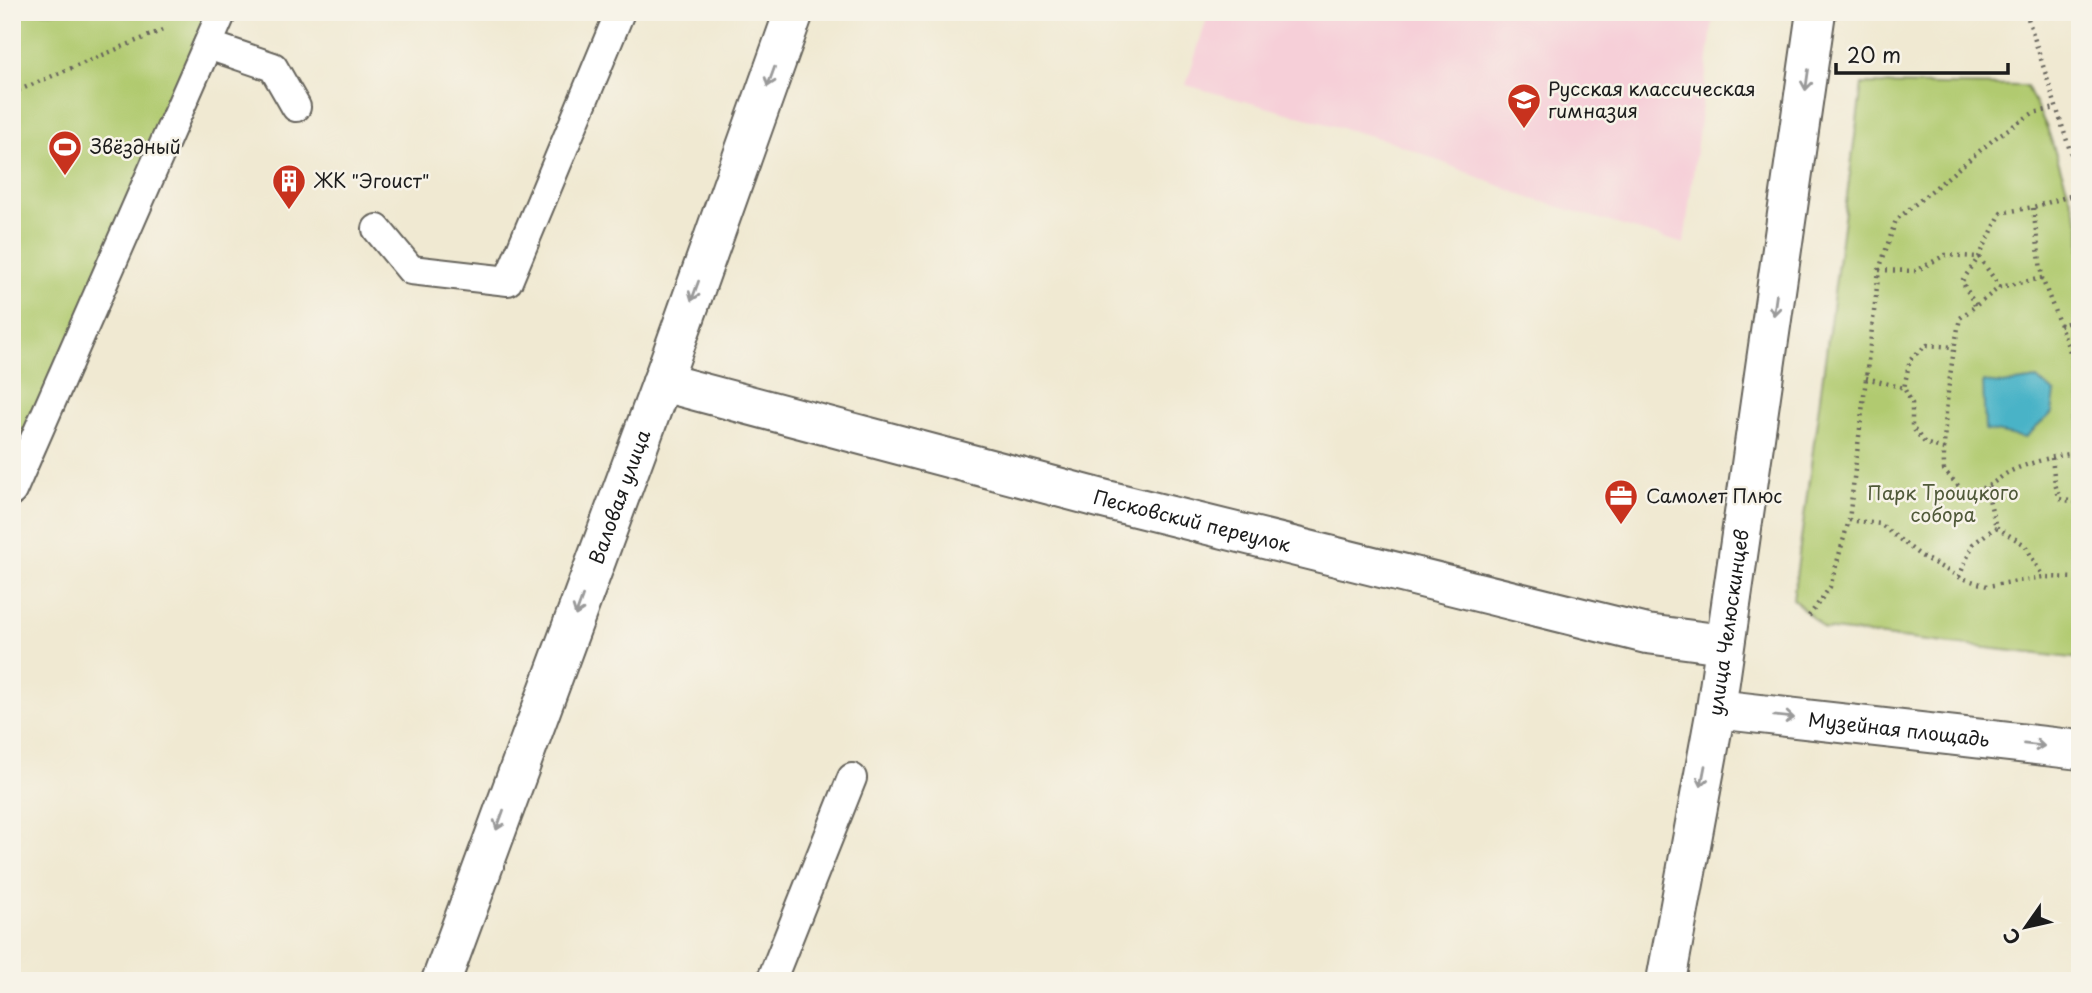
<svg xmlns="http://www.w3.org/2000/svg" width="2092" height="993" font-family="'Playpen Sans',sans-serif">
  <style>
    .built { fill: #f6cfd8 }
    .green { fill: #b1ca6f; stroke: #667346; stroke-width: 2 }
    .water { fill: #49b3c7; stroke: #326872; stroke-width: 2 }
    .lines { fill: none; stroke-linecap: round; stroke-linejoin: round }
    .service-casing { stroke: #66645c; stroke-width: 32 }
    .minor-casing { stroke: #66645c; stroke-width: 42 }
    .path { stroke: #66645c; stroke-width: 4.5; stroke-dasharray: 2 5; stroke-linecap: butt }
    .service { stroke: #fff; stroke-width: 28 }
    .minor { stroke: #fff; stroke-width: 38 }
    .oneway { stroke: #999 }
    .labels { text-anchor: middle; stroke-width: 5; stroke-linejoin: round; paint-order: stroke }
    .poi-label { font-size: 19px; fill: #1c1c1c; stroke: #f7f3e8; text-anchor: start }
    .park-label { font-size: 19px; fill: #505939; stroke: #f7f3e8 }
    .street-label { font-size: 19px; fill: #1c1c1c; stroke: #f7f3e8 }
  </style>
  <rect width="100%" height="100%" fill="#f7f3e8"/>
  <filter id="ink" filterUnits="userSpaceOnUse"><feTurbulence type="fractalNoise" baseFrequency=".0143" numOctaves="2"/><feDisplacementMap in="SourceGraphic" scale="14" xChannelSelector="R" yChannelSelector="G"/><feConvolveMatrix kernelMatrix="1 2 1 2 8 2 1 2 1" color-interpolation-filters="sRGB"/></filter>
  <filter id="wash" filterUnits="userSpaceOnUse"><feTurbulence type="fractalNoise" baseFrequency=".00686" numOctaves="4" result="noise"/><feDisplacementMap in="SourceGraphic" scale="28" xChannelSelector="R" yChannelSelector="G"/><feGaussianBlur stdDeviation="1.57" result="paint"/><feColorMatrix in="noise" values="0 0 0 0 0 0 0 0 0 0 0 0 0 0 0 0 0 1.4 0 .05"/><feComposite in="paint" operator="in"/></filter>
  <g filter="url(#wash)">
    <rect width="100%" height="100%" fill="#f0e9d2"/>
    <!-- built -->
    <polygon class="built" points="1209,12 1714,12 1684,244 1529,198 1393,142 1186,85"/>
    <!-- green -->
    <g class="green">
      <polygon points="12,12 222,12 12,491"/>
      <polygon points="1862,84 2027,86 2047,128 2080,226 2080,659 1824,629 1793,599"/>
    </g>
    <!-- water -->
    <polygon class="water" points="2037,379 2055,393 2052,413 2025,438 1985,430 1983,382 2002,384"/>
  </g>
  <g filter="url(#ink)">
    <g class="lines">
      <!-- service casing -->
      <g class="service-casing">
        <g id="service">
          <polyline points="208,45 273,67 296,107"/>
          <polyline points="377,229 411,270 508,281 620,12"/>
          <polyline points="12,491 222,12"/>
          <polyline points="771,981 852,778"/>
        </g>
      </g>
      <!-- minor casing -->
      <g class="minor-casing">
        <g id="minor">
          <path id="s1" d="M662,382l441,117 544,135 77,10"/>
          <path id="s2" d="M1716,709l364,41"/>
          <path id="s3" d="M441,981l221,-599 132,-370"/>
          <path id="s4" d="M1666,981l50,-272 100,-697"/>
        </g>
      </g>
      <!-- path -->
      <g class="path">
        <polyline points="2026,12 2080,182"/>
        <polyline points="12,93 165,29"/>
        <polyline points="2033,208 2042,278 2080,378"/>
        <polyline points="1979,257 2000,287"/>
        <polyline points="1879,270 1916,271 1945,255 1978,257"/>
        <path d="M2042,278l-42,9 -40,31c-10,49 -17,102 -16,152l19,21c7,-1 16,-1 22,-4 9,-3 16,-11 24,-15 15,-8 55,-19 71,-19"/>
        <polyline points="1975,305 1962,281 1979,257 2001,213 2033,207 2080,193"/>
        <polyline points="2059,325 2080,320"/>
        <polyline points="1866,378 1904,388"/>
        <polyline points="1944,449 1925,443 1912,427 1912,403 1904,388 1910,359 1927,345 1954,347"/>
        <polyline points="2078,453 2080,442"/>
        <polyline points="2052,458 2055,484 2060,499 2075,502 2080,501"/>
        <polyline points="1986,487 1996,527 2025,545 2043,577"/>
        <polyline points="1849,520 1880,524 1921,556 1959,577 1987,586 2043,577 2080,578"/>
        <polyline points="1959,577 1973,544 1996,527"/>
        <polyline points="1809,616 1830,587 1849,520 1879,270 1896,220 1999,135 2033,113 2056,108"/>
      </g>
      <!-- service -->
      <use href="#service" class="service"/>
      <!-- minor -->
      <use href="#minor" class="minor"/>
    </g>
    <!-- one-way arrows -->
    <defs><path id="oneway-shaft" d="M-6 0H5M1.5-3L5.5 0L1.5 3" fill="none" stroke-width="1.6" stroke-linecap="round" stroke-linejoin="round" transform="scale(1.75)"/></defs>
    <g class="oneway">
      <use href="#oneway-shaft" transform="translate(771 77) rotate(110)"/>
      <use href="#oneway-shaft" transform="translate(1807 80) rotate(98)"/>
      <use href="#oneway-shaft" transform="translate(695 291) rotate(110)"/>
      <use href="#oneway-shaft" transform="translate(1775 305) rotate(98)"/>
      <use href="#oneway-shaft" transform="translate(579 606) rotate(110)"/>
      <use href="#oneway-shaft" transform="translate(1784 717) rotate(6)"/>
      <use href="#oneway-shaft" transform="translate(2034 745) rotate(6)"/>
      <use href="#oneway-shaft" transform="translate(1703 776) rotate(101)"/>
      <use href="#oneway-shaft" transform="translate(500 820) rotate(110)"/>
    </g>
  </g>
  <!-- icons -->
  <defs>
    <g id="school-pin" transform="scale(1.75)"><path d="M0 17L-7.5 6A9.5 9.5 0 1 1 7.5 6Z" fill="#c8321e" stroke="#f7f3e8"/><path d="M0-5L7-2L0 1L-7-2ZM-4 1L0 2.5L4 1V4Q0 6-4 4Z" fill="#fff"/></g>
    <g id="stadium-pin" transform="scale(1.75)"><path d="M0 17L-7.5 6A9.5 9.5 0 1 1 7.5 6Z" fill="#c8321e" stroke="#f7f3e8"/><path d="M0-5a6.5 5 0 1 0 0 10a6.5 5 0 1 0 0-10ZM-3.5-1.8h7v3.6h-7Z" fill="#fff"/></g>
    <g id="building-pin" transform="scale(1.75)"><path d="M0 17L-7.5 6A9.5 9.5 0 1 1 7.5 6Z" fill="#c8321e" stroke="#f7f3e8"/><path d="M-4-6H4V6H1V3H-1V6H-4ZM-2.5-4.3h1.7v1.8h-1.7ZM.8-4.3h1.7v1.8H.8ZM-2.5-1h1.7V.8h-1.7ZM.8-1h1.7V.8H.8Z" fill="#fff"/></g>
    <g id="office-pin" transform="scale(1.75)"><path d="M0 17L-7.5 6A9.5 9.5 0 1 1 7.5 6Z" fill="#c8321e" stroke="#f7f3e8"/><path d="M-6-3h4V-5.5h4V-3h4V5H-6ZM-1-4.5V-3h2v-1.5ZM-6 0V1H6V0Z" fill="#fff"/></g>
  </defs>
  <g fill-rule="evenodd">
    <use href="#school-pin" x="1524" y="100"/>
    <use href="#stadium-pin" x="65" y="147"/>
    <use href="#building-pin" x="289" y="181"/>
    <use href="#office-pin" x="1621" y="496"/>
  </g>
  <g class="labels">
    <!-- poi labels -->
    <g class="poi-label">
      <text x="1548" y="96">Русская классическая<tspan x="1548" dy="22">гимназия</tspan></text>
      <text x="90" y="154">Звёздный</text>
      <text x="314" y="188">ЖК "Эгоист"</text>
      <text x="1646" y="503">Самолет Плюс</text>
    </g>
    <!-- park labels -->
    <g class="park-label">
      <text x="1943" y="500">Парк Троицкого<tspan x="1943" dy="22">собора</tspan></text>
    </g>
    <!-- street labels -->
    <g class="street-label">
      <text dy="7" stroke="none"><textPath href="#s3" startOffset="516">Валовая улица</textPath></text>
      <text dy="7" stroke="none"><textPath href="#s1" startOffset="548">Песковский переулок</textPath></text>
      <text dy="7" stroke="none"><textPath href="#s4" startOffset="364">улица Челюскинцев</textPath></text>
      <text dy="7" stroke="none"><textPath href="#s2" startOffset="184">Музейная площадь</textPath></text>
    </g>
  </g>
  <!-- margin -->
  <rect width="2092" height="993" fill="none" stroke="#f7f3e8" stroke-width="42"/>
  <!-- north arrow -->
  <g transform="translate(2026 927) rotate(236)" stroke="#f7f3e8" stroke-width="5" paint-order="stroke">
  <path d="M0-5L12 26L0 18L-12 26Z" fill="#1c1c1c"/>
  <text y="-10" font-size="19" font-weight="bold" text-anchor="middle" fill="#1c1c1c">С</text>
  </g>
  <!-- scale -->
  <path d="M1836 63v10h172v-10" fill="none" stroke="#1c1c1c" stroke-width="3.5"/>
  <text x="1847" y="63" font-size="21" fill="#1c1c1c" stroke="#f7f3e8" stroke-width="5" paint-order="stroke">20 m</text>
</svg>
